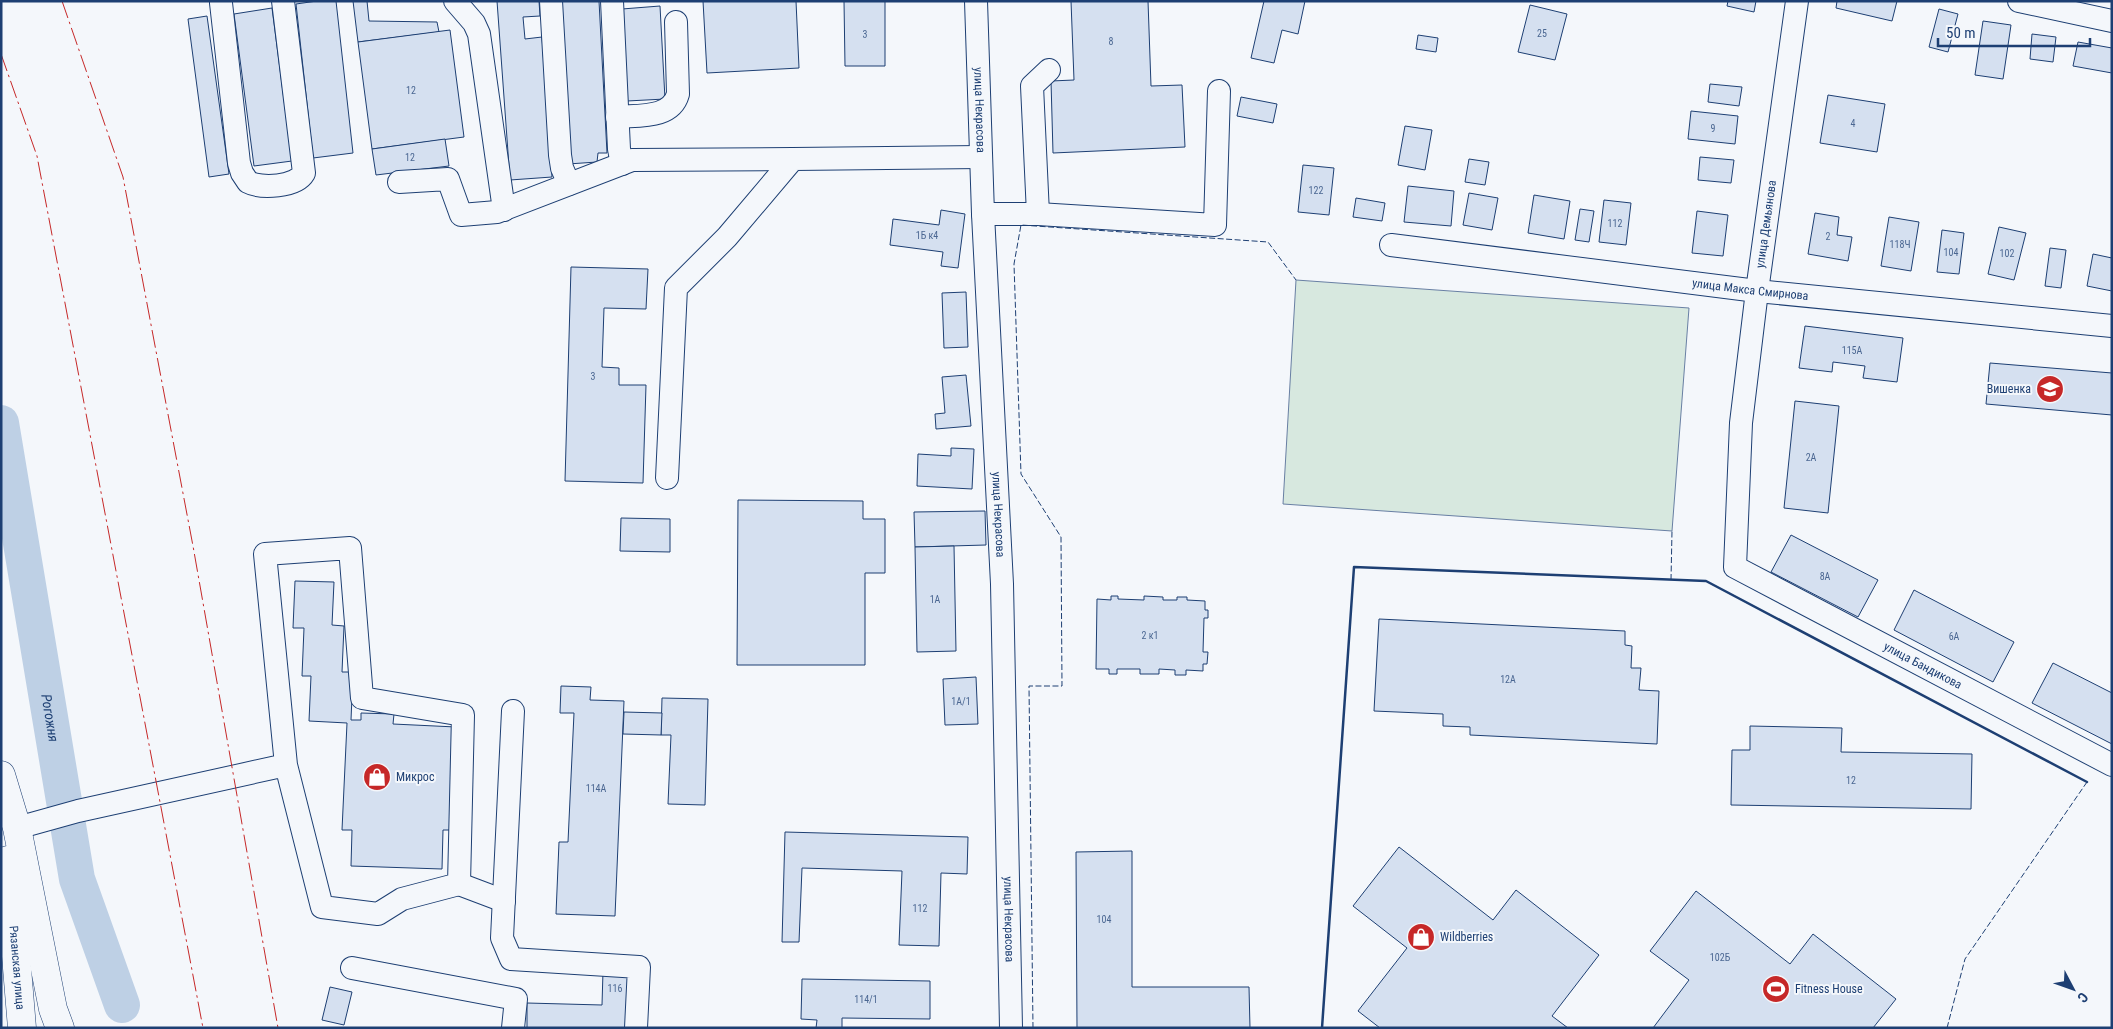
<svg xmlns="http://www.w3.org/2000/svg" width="2113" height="1029" font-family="'Roboto Condensed',sans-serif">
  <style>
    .green { fill: #d7e8df; stroke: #687fa3 }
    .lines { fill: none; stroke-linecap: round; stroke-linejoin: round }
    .river { stroke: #bed0e5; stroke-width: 36 }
    .building { fill: #d5e0f0; stroke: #1d3f73 }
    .minor-casing { stroke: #1d3f73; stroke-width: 24 }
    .major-casing { stroke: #1d3f73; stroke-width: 29 }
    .minor { stroke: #f4f7fb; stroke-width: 22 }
    .major { stroke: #f4f7fb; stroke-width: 28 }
    .fence { stroke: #1d3f73; stroke-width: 1; stroke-dasharray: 6 2.5; stroke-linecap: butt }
    .wall { stroke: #1d3f73; stroke-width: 2.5 }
    .power { stroke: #c62828; stroke-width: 1; stroke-dasharray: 18 4 2.5 4; stroke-linecap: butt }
    .labels { text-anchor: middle; stroke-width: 4; stroke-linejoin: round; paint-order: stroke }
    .number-label { font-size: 10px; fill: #4b6792 }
    .street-label { font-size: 12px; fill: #1d3f73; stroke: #f4f7fb }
    .poi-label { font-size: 12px; fill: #1d3f73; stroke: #f4f7fb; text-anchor: start }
    .water-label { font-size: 14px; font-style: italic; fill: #1d3f73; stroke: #f4f7fb }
  </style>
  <rect width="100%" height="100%" fill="#f4f7fb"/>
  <!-- green -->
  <polygon class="green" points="1296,280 1689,308 1672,531 1283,504"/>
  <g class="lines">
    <!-- river -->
    <path class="river" id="s1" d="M1,423l76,456 45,126"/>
  </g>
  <!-- building -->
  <g class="building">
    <polygon points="317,1 336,1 353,153 313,158 296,4"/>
    <polygon points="353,1 367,1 369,21 437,22 439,32 358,42"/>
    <polygon points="497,1 539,1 540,16 523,17 525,39 542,37 552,177 510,180"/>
    <polygon points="561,1 599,1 607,153 598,153 597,162 568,164"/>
    <polygon points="703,1 796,1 799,68 707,73"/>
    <polygon points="844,1 885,1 885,66 845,66"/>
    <polygon points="1071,1 1148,1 1151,86 1182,85 1185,147 1053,153 1051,81 1074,80"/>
    <polygon points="1264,1 1305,1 1298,34 1282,30 1274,63 1251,58"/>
    <polygon points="1728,1 1756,1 1754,12 1727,6"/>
    <polygon points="1837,1 1897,1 1892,21 1836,8"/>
    <polygon points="1530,5 1567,14 1555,60 1518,52"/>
    <polygon points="660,6 665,99 627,101 622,9"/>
    <polygon points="272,8 292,161 254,166 234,14"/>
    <polygon points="1939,9 1958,14 1948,52 1929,47"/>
    <polygon points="207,16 229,174 209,177 188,19"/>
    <polygon points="1983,21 2011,25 2003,79 1975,75"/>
    <polygon points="450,30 464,137 372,149 358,42"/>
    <polygon points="2032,34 2056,37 2053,62 2030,59"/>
    <polygon points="1418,35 1438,38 1436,52 1416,49"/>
    <polygon points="2078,42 2112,48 2112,73 2073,66"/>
    <polygon points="1710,84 1742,87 1739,106 1708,102"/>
    <polygon points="1828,95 1885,104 1877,152 1820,143"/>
    <polygon points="1241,97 1277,104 1273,123 1237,116"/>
    <polygon points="1691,111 1738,116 1735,144 1688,139"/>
    <polygon points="1405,126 1432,130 1425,170 1398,165"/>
    <polygon points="445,139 449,166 376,175 372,149"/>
    <polygon points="1700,157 1734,160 1731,183 1698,180"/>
    <polygon points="1469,159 1489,162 1485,185 1465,182"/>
    <polygon points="1303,165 1334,168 1329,215 1298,212"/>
    <polygon points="1408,186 1454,191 1451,226 1404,222"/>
    <polygon points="1469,193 1498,198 1492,230 1463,225"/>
    <polygon points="1534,195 1570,201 1564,239 1528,233"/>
    <polygon points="1356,198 1385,203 1382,221 1353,217"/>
    <polygon points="1604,200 1631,203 1626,245 1599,242"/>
    <polygon points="1580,209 1594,211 1589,242 1575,240"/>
    <polygon points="941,210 965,214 958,268 941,266 943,252 890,245 893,219 939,225"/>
    <polygon points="1697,211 1728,215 1723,256 1692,253"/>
    <polygon points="1815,213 1839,217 1837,235 1852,237 1848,261 1808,254"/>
    <polygon points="1889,217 1919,222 1911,271 1881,266"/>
    <polygon points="1999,227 2026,233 2014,280 1988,274"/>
    <polygon points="1942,230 1964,233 1959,274 1937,272"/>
    <polygon points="2050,248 2066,250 2061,288 2045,286"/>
    <polygon points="2093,254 2112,258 2112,291 2087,286"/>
    <polygon points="571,267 648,269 646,309 604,308 602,367 619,368 619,385 646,385 643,483 565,481"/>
    <polygon points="966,292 968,347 944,348 942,293"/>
    <polygon points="1805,326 1903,338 1897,382 1863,378 1865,366 1833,362 1832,372 1799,368"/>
    <polygon points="1990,363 2112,373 2112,415 1986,404"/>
    <polygon points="966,375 971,426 936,429 935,414 945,413 942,377"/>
    <polygon points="1795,401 1839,406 1828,513 1784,508"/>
    <polygon points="951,448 974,449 972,489 917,486 918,454 951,456"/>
    <polygon points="738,500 863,501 863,519 885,519 885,573 865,573 865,665 737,665"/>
    <polygon points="985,511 986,545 915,547 914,512"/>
    <polygon points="621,518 670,519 670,552 620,551"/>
    <polygon points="1791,535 1878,580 1858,617 1771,572"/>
    <polygon points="954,546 956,651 917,652 915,547"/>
    <polygon points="295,581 334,582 332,625 344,626 342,672 353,672 351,720 361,720 361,713 394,714 393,724 456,727 452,830 443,830 442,869 351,866 352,830 342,830 347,723 309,721 311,676 302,676 304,628 293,628"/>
    <polygon points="1914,590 2014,642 1993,682 1894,630"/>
    <polygon points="1111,596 1118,596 1118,599 1144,600 1144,596 1163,597 1163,600 1177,600 1177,597 1187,597 1187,600 1205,601 1205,610 1208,610 1208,618 1204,618 1203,652 1208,652 1207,664 1203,664 1203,671 1186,670 1186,675 1175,675 1175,670 1159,669 1159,674 1140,674 1140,669 1117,669 1117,674 1109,674 1109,669 1096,669 1097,599 1111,600"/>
    <polygon points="1379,619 1625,631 1625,645 1632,646 1631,668 1641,668 1639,690 1659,691 1657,744 1470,735 1470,727 1443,726 1443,714 1374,711"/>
    <polygon points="2053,663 2112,693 2112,744 2032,703"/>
    <polygon points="976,677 978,724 945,725 943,679"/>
    <polygon points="561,686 591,687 590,700 624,701 615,916 556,914 559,842 568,842 574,713 560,713"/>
    <polygon points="662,698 708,699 705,805 668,804 671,735 661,735"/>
    <polygon points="624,712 662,713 661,735 623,734"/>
    <polygon points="1750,726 1842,728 1841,752 1972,754 1971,809 1731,805 1732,750 1750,750"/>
    <polygon points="785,832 968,837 967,874 941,873 939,946 899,945 902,871 802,868 799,942 782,942"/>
    <polygon points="1399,847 1493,920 1516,890 1599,955 1552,1016 1568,1028 1380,1028 1358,1011 1407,948 1353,906"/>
    <polygon points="1132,851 1132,987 1249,987 1250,1028 1077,1028 1076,852"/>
    <polygon points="1696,891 1790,964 1813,934 1896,999 1873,1028 1653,1028 1689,980 1650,951"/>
    <polygon points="603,971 629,972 628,1028 527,1028 527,1003 602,1005"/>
    <polygon points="802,979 930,981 930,1019 842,1018 842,1028 816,1028 817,1020 801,1019"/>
    <polygon points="330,987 352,992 344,1025 322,1020"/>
  </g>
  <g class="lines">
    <!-- minor casing -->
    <g class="minor-casing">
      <g id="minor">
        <polyline points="455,1 474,23 479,34 504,210"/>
        <polyline points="551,1 560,155 562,168 569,184"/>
        <polyline points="612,1 619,149 622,164"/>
        <path id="s2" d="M976,1l7,213 19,370 9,444"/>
        <path id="s3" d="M1797,1l-40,290 -16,132 -6,144 377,198"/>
        <polyline points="2019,1 2112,21"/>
        <path d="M221,3l18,160 3,10 6,9c13,7 48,5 56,-9l-21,-172"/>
        <path d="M617,117c22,-2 54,2 61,-23l-2,-72"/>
        <polyline points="399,182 448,179 461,215 497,212 632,160 793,159"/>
        <polyline points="983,214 1038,214 1215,225 1219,91"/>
        <polyline points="1038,214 1032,86 1049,70"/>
        <path id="s4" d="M1391,245l366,46 355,35"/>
        <polyline points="667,478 676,288 727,237 793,159 981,157"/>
        <polyline points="513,711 502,938 511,959 639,967 636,1028"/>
        <polyline points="17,828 78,811 286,765 322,907 378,914 402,899 459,884 463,715 362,698 350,548 265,554 286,765"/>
        <polyline points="459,884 504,901"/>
        <polyline points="352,968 516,999 513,1028"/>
      </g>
    </g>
    <!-- major casing -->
    <g class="major-casing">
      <g id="major">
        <polyline points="1,775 17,828 53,1009 60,1028"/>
        <path id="s5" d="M8,860l14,168"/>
      </g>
    </g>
    <!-- minor -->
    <use href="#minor" class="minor"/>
    <!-- major -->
    <use href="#major" class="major"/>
    <!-- fence -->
    <g class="fence">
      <polyline points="1671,580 1672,531"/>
      <polyline points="1033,1028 1029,686 1062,686 1061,537 1021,474 1014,264 1021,225 1268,242 1296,280"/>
      <polyline points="1947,1028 1965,959 2087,782"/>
    </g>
    <!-- wall -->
    <polyline class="wall" points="1322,1028 1354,567 1706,581 2087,782"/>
    <!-- power -->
    <g class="power">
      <polyline points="62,1 123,177 193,546 278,1028"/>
      <polyline points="1,54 37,156 203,1028"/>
    </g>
  </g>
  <!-- icons -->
  <defs>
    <g id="school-disc" transform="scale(1.4375)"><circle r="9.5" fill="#c62828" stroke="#f4f7fb"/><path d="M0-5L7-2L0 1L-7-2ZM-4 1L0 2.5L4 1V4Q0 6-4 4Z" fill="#fff"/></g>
    <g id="shop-disc" transform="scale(1.4375)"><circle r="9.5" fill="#c62828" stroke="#f4f7fb"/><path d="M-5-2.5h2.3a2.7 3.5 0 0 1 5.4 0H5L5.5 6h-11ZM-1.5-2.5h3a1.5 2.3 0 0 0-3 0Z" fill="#fff"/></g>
    <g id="stadium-disc" transform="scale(1.4375)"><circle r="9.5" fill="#c62828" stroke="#f4f7fb"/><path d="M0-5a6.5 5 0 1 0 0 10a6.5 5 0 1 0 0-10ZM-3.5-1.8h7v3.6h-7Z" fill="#fff"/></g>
  </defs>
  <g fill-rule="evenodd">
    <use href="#school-disc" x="2050" y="389"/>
    <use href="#shop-disc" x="377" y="777"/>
    <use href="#shop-disc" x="1421" y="937"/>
    <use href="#stadium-disc" x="1776" y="989"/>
  </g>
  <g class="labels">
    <!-- number labels -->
    <g class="number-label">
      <text x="1542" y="37">25</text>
      <text x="865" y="38">3</text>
      <text x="1111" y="45">8</text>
      <text x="411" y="94">12</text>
      <text x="1853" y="127">4</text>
      <text x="1713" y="132">9</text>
      <text x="410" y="161">12</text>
      <text x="1316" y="194">122</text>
      <text x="1615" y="227">112</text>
      <text x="927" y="239">1Б к4</text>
      <text x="1828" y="240">2</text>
      <text x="1900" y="248">118Ч</text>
      <text x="1951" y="256">104</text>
      <text x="2007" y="257">102</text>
      <text x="1852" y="354">115А</text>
      <text x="593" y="380">3</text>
      <text x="1811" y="461">2А</text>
      <text x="1825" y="580">8А</text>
      <text x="935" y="603">1А</text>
      <text x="1150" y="639">2 к1</text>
      <text x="1954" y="640">6А</text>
      <text x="1508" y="683">12А</text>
      <text x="961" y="705">1А/1</text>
      <text x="1851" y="784">12</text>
      <text x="596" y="792">114А</text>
      <text x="920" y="912">112</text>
      <text x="1104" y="923">104</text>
      <text x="1720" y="961">102Б</text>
      <text x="615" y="992">116</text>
      <text x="866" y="1003">114/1</text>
    </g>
    <!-- street labels -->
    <g class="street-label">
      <text dy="4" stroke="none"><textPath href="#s2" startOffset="109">улица Некрасова</textPath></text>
      <text transform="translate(1766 224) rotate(-82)" y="4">улица Демьянова</text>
      <text dy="4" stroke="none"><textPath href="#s4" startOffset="362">улица Макса Смирнова</textPath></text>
      <text dy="4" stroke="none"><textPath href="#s2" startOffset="514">улица Некрасова</textPath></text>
      <text dy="4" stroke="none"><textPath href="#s3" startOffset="782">улица Бандикова</textPath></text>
      <text dy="4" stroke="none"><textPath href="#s2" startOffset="919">улица Некрасова</textPath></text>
      <text dy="4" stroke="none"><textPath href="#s5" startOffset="108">Рязанская улица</textPath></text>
    </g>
    <!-- poi labels -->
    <g class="poi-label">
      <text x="2031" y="393" text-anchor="end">Вишенка</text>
      <text x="396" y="781">Микрос</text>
      <text x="1440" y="941">Wildberries</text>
      <text x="1795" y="993">Fitness House</text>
    </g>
    <!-- water labels -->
    <g class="water-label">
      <text dy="5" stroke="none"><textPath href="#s1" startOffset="299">Рогожня</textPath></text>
    </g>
  </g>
  <!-- border -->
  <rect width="2113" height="1029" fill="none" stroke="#1d3f73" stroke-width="5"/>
  <!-- north arrow -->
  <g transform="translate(2073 989) rotate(131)" stroke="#f4f7fb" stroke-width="4" paint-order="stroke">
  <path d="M0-4L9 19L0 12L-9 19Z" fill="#1d3f73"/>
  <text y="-8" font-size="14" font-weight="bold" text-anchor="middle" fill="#1d3f73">С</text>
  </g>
  <!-- scale -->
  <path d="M1938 38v8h152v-8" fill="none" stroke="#1d3f73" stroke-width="2.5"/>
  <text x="1946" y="38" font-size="15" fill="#1d3f73" stroke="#f4f7fb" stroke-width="4" paint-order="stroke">50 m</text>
</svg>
